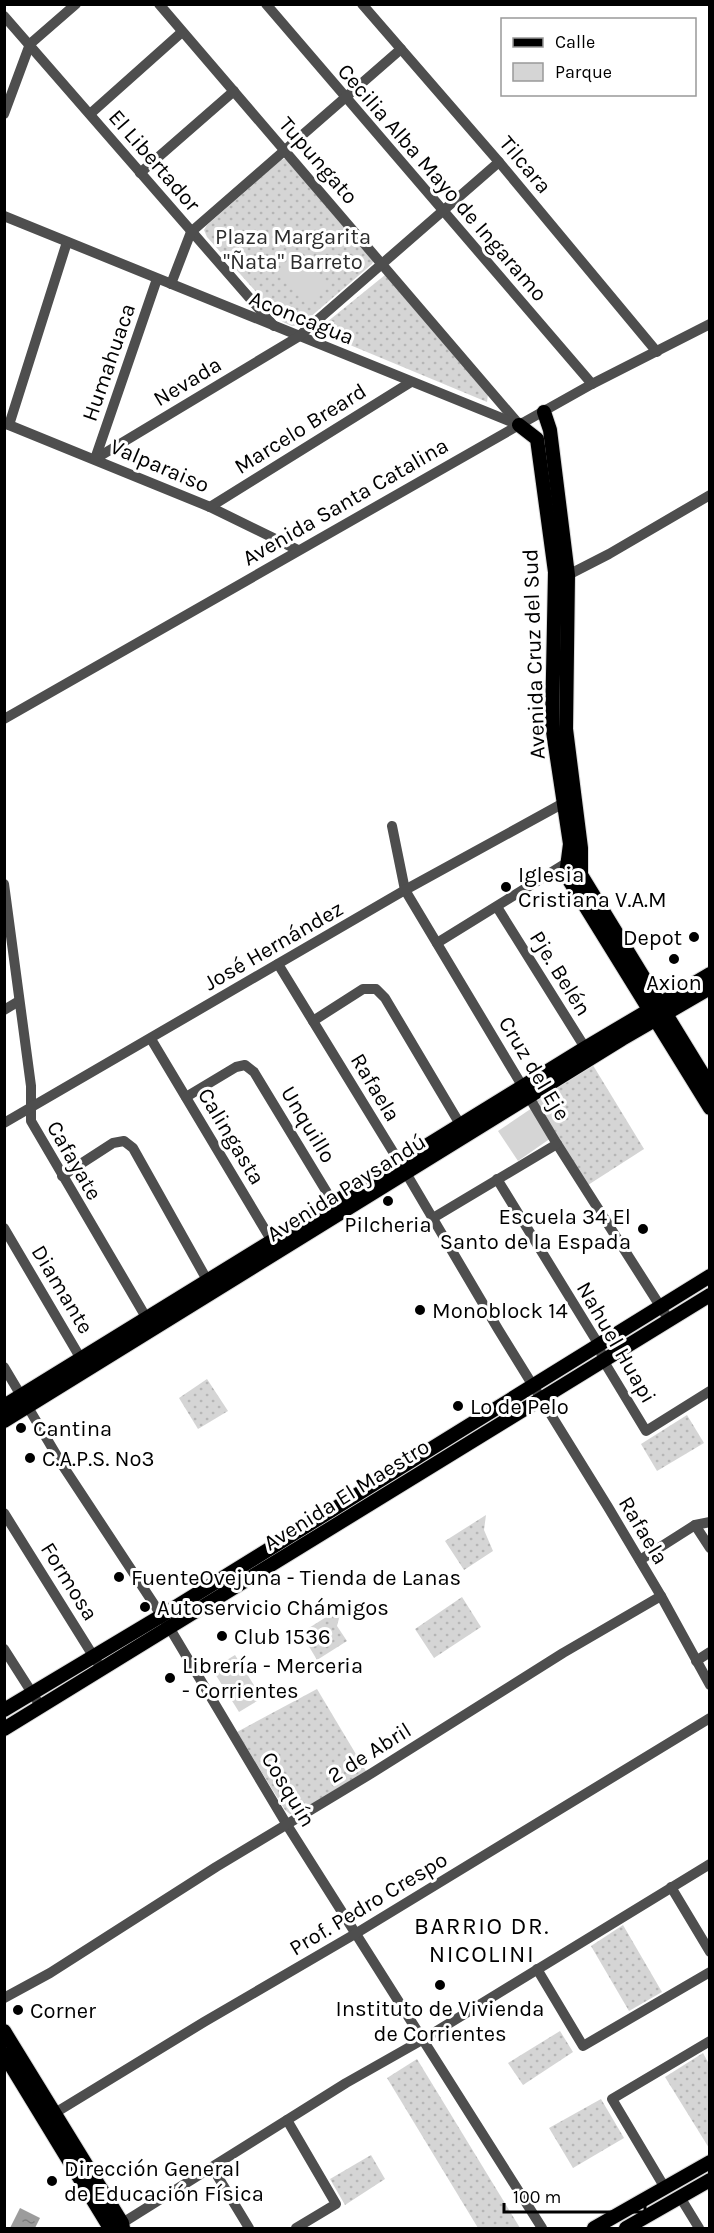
<svg xmlns="http://www.w3.org/2000/svg" width="714" height="2233" font-family="Karla,sans-serif">
  <style>
    .green { fill: url(#green-dots) }
    .pitch { fill: #d5d5d5 }
    .water { fill: url(#water-ripples) }
    .lines { fill: none; stroke-linecap: round; stroke-linejoin: round }
    .major-casing { stroke: #dbdbdb; stroke-width: 16 }
    .minor { stroke: #4e4e4e; stroke-width: 10 }
    .major { stroke: #000; stroke-width: 14 }
    .poi-dot { fill: #000; stroke: #fff; stroke-width: 2 }
    .labels { text-anchor: middle; stroke-width: 6; stroke-linejoin: round; paint-order: stroke }
    .street-label { font-size: 22px; fill: #000; stroke: #fff }
    .park-label { font-size: 22px; fill: #2c2c2c; stroke: #fff }
    .poi-label { font-size: 22px; fill: #000; stroke: #fff; text-anchor: start }
    .neighbourhood-label { font-size: 24px; letter-spacing: 1.5px; fill: #000; stroke: #fff }
  </style>
  <defs>
    <pattern id="green-dots" width="8" height="8" patternUnits="userSpaceOnUse" patternTransform="scale(1.5)"><rect width="8" height="8" fill="#d5d5d5"/><path d="M2 2h.1M6 6h.1" fill="none" stroke="#b5b5b5" stroke-width="1.8" stroke-linecap="round"/></pattern>
    <pattern id="water-ripples" width="26" height="14" patternUnits="userSpaceOnUse" patternTransform="scale(1.5)"><rect width="26" height="14" fill="#9c9c9c"/><path d="M2 4q2-2 4 0t4 0M15 11q2-2 4 0t4 0" fill="none" stroke="#7d7d7d"/></pattern>
  </defs>
  <rect width="100%" height="100%" fill="#fff"/>
  <!-- green -->
  <g class="green">
    <polygon points="287,158 374,260 372,264 301,325 292,326 283,322 207,237 204,230 207,225 281,160"/>
    <polygon points="385,275 488,394 487,402 326,335 327,322"/>
    <polygon points="591,1062 644,1149 588,1185 533,1100"/>
    <polygon points="207,1379 228,1411 198,1429 179,1398"/>
    <polygon points="687,1415 704,1443 657,1471 641,1444"/>
    <polygon points="486,1515 484,1530 493,1551 464,1570 445,1541"/>
    <polygon points="462,1597 481,1627 434,1658 415,1629"/>
    <polygon points="342,1607 337,1626 347,1641 317,1660 301,1633"/>
    <polygon points="317,1689 366,1771 297,1813 290,1814 285,1810 237,1732"/>
    <polygon points="623,1925 662,1992 629,2011 591,1946"/>
    <polygon points="560,2031 573,2052 523,2085 508,2063"/>
    <polygon points="703,2053 709,2064 709,2148 665,2077"/>
    <polygon points="417,2059 520,2228 478,2228 387,2078"/>
    <polygon points="601,2099 624,2138 573,2168 549,2128"/>
    <polygon points="371,2155 385,2179 345,2205 330,2179"/>
  </g>
  <!-- pitch -->
  <g class="pitch">
    <polygon points="297,253 327,287 307,305 277,272"/>
    <polygon points="532,1108 551,1138 518,1161 498,1131"/>
    <polygon points="235,1655 262,1698 239,1712 212,1669"/>
  </g>
  <!-- water -->
  <polygon class="water" points="20,2208 40,2218 35,2228 10,2228"/>
  <g class="lines">
    <!-- major casing -->
    <g class="major-casing">
      <g id="major">
        <polyline points="544,412 550,430 568,575 566,729 581,848 581,875 710,1086"/>
        <polyline points="519,425 537,439 555,572 552,725 570,844 566,875 710,1108"/>
        <polyline points="4,1406 585,1048 710,974"/>
        <polyline points="4,1421 622,1039 710,988"/>
        <polyline points="4,1710 161,1616 710,1276"/>
        <polyline points="4,1729 710,1295"/>
        <polyline points="4,2031 122,2223 123,2228"/>
        <polyline points="4,2054 110,2228"/>
        <polyline points="594,2228 710,2162"/>
        <polyline points="626,2228 710,2180"/>
      </g>
    </g>
    <!-- minor -->
    <g class="minor">
      <polyline points="159,4 517,422"/>
      <polyline points="266,4 592,384"/>
      <polyline points="362,4 499,162 657,352"/>
      <polyline points="4,16 274,326"/>
      <polyline points="4,114 30,44 76,4"/>
      <polyline points="90,114 182,32"/>
      <polyline points="140,173 234,91"/>
      <polyline points="4,216 519,425"/>
      <polyline points="171,284 191,232 401,49"/>
      <polyline points="4,423 210,507 298,550"/>
      <polyline points="9,425 67,242"/>
      <polyline points="95,459 298,337 499,162"/>
      <polyline points="95,459 157,279"/>
      <polyline points="210,507 411,382"/>
      <polyline points="568,575 609,554 710,495"/>
      <polyline points="4,719 519,425 592,384 710,324"/>
      <polyline points="392,826 405,890 557,1144 669,1320"/>
      <polyline points="4,884 31,1086 31,1121 150,1324"/>
      <polyline points="497,907 589,1054"/>
      <polyline points="437,943 568,862"/>
      <polyline points="278,964 406,1173 498,1329 608,1507 661,1596 710,1685"/>
      <polyline points="4,1010 19,1001"/>
      <polyline points="313,1021 363,989 376,989 385,998 464,1131"/>
      <polyline points="151,1039 276,1248"/>
      <polyline points="186,1097 236,1067 245,1065 254,1072 337,1209"/>
      <polyline points="4,1123 405,890 569,800"/>
      <polyline points="62,1176 113,1143 124,1141 133,1148 211,1287"/>
      <polyline points="497,1179 599,1345 603,1360 646,1431 710,1391"/>
      <polyline points="433,1218 557,1144"/>
      <polyline points="4,1228 84,1364"/>
      <polyline points="4,1367 63,1466 169,1627 287,1825 542,2228"/>
      <polyline points="4,1513 97,1662"/>
      <polyline points="695,1525 710,1522"/>
      <polyline points="640,1560 695,1525 710,1548"/>
      <polyline points="4,1649 41,1707"/>
      <polyline points="696,1661 710,1652"/>
      <polyline points="671,1887 710,1952"/>
      <polyline points="537,1969 583,2046 710,1972"/>
      <polyline points="4,1998 50,1973 216,1867 372,1773 563,1653 661,1596"/>
      <polyline points="50,2116 204,2022 355,1934 710,1718"/>
      <polyline points="287,2120 336,2204 296,2228"/>
      <polyline points="212,2167 249,2228"/>
      <polyline points="665,2188 612,2099 710,2041"/>
      <polyline points="680,2197 699,2228"/>
      <polyline points="116,2227 346,2083 422,2040 710,1864"/>
    </g>
    <!-- major -->
    <use href="#major" class="major"/>
  </g>
  <!-- markers -->
  <g class="poi-dot">
    <circle cx="506" cy="887" r="6"/>
    <circle cx="694" cy="937" r="6"/>
    <circle cx="674" cy="959" r="6"/>
    <circle cx="388" cy="1201" r="6"/>
    <circle cx="643" cy="1229" r="6"/>
    <circle cx="420" cy="1310" r="6"/>
    <circle cx="458" cy="1406" r="6"/>
    <circle cx="21" cy="1428" r="6"/>
    <circle cx="30" cy="1458" r="6"/>
    <circle cx="119" cy="1577" r="6"/>
    <circle cx="145" cy="1607" r="6"/>
    <circle cx="222" cy="1636" r="6"/>
    <circle cx="170" cy="1678" r="6"/>
    <circle cx="440" cy="1985" r="6"/>
    <circle cx="18" cy="2010" r="6"/>
    <circle cx="52" cy="2181" r="6"/>
  </g>
  <g class="labels">
    <!-- street labels -->
    <g class="street-label">
      <text transform="translate(155 160) rotate(49)" y="8">El Libertador</text>
      <text transform="translate(319 160) rotate(49)" y="8">Tupungato</text>
      <text transform="translate(526 164) rotate(50)" y="8">Tilcara</text>
      <text transform="translate(443 182) rotate(49)" y="8">Cecilia Alba Mayo de Ingaramo</text>
      <text transform="translate(302 317) rotate(22)" y="8">Aconcagua</text>
      <text transform="translate(108 362) rotate(-71)" y="8">Humahuaca</text>
      <text transform="translate(187 381) rotate(-31)" y="8">Nevada</text>
      <text transform="translate(300 428) rotate(-32)" y="8">Marcelo Breard</text>
      <text transform="translate(160 465) rotate(23)" y="8">Valparaiso</text>
      <text transform="translate(345 501) rotate(-30)" y="8">Avenida Santa Catalina</text>
      <text transform="translate(533 654) rotate(-92)" y="8">Avenida Cruz del Sud</text>
      <text transform="translate(273 945) rotate(-30)" y="8">José Hernández</text>
      <text transform="translate(561 973) rotate(58)" y="8">Pje. Belén</text>
      <text transform="translate(535 1068) rotate(59)" y="8">Cruz del Eje</text>
      <text transform="translate(376 1087) rotate(59)" y="8">Rafaela</text>
      <text transform="translate(309 1124) rotate(59)" y="8">Unquillo</text>
      <text transform="translate(232 1136) rotate(59)" y="8">Calingasta</text>
      <text transform="translate(75 1160) rotate(60)" y="8">Cafayate</text>
      <text transform="translate(346 1187) rotate(-32)" y="8">Avenida Paysandú</text>
      <text transform="translate(63 1289) rotate(59)" y="8">Diamante</text>
      <text transform="translate(617 1342) rotate(60)" y="8">Nahuel Huapi</text>
      <text transform="translate(346 1494) rotate(-32)" y="8">Avenida El Maestro</text>
      <text transform="translate(644 1530) rotate(59)" y="8">Rafaela</text>
      <text transform="translate(70 1581) rotate(58)" y="8">Formosa</text>
      <text transform="translate(369 1752) rotate(-32)" y="8">2 de Abril</text>
      <text transform="translate(289 1789) rotate(59)" y="8">Cosquín</text>
      <text transform="translate(368 1903) rotate(-31)" y="8">Prof. Pedro Crespo</text>
    </g>
    <!-- park labels -->
    <g class="park-label">
      <text x="293" y="244">Plaza Margarita<tspan x="293" dy="25">"Ñata" Barreto</tspan></text>
    </g>
    <!-- poi labels -->
    <g class="poi-label">
      <text x="518" y="882">Iglesia<tspan x="518" dy="25">Cristiana V.A.M</tspan></text>
      <text x="682" y="945" text-anchor="end">Depot</text>
      <text x="674" y="990" text-anchor="middle">Axion</text>
      <text x="631" y="1224" text-anchor="end">Escuela 34 El<tspan x="631" dy="25">Santo de la Espada</tspan></text>
      <text x="388" y="1232" text-anchor="middle">Pilcheria</text>
      <text x="432" y="1318">Monoblock 14</text>
      <text x="470" y="1414">Lo de Pelo</text>
      <text x="33" y="1436">Cantina</text>
      <text x="42" y="1466">C.A.P.S. Nº3</text>
      <text x="131" y="1585">FuenteOvejuna - Tienda de Lanas</text>
      <text x="157" y="1615">Autoservicio Chámigos</text>
      <text x="234" y="1644">Club 1536</text>
      <text x="182" y="1673">Librería - Merceria<tspan x="182" dy="25">- Corrientes</tspan></text>
      <text x="440" y="2016" text-anchor="middle">Instituto de Vivienda<tspan x="440" dy="25">de Corrientes</tspan></text>
      <text x="30" y="2018">Corner</text>
      <text x="64" y="2176">Dirección General<tspan x="64" dy="25">de Educación Física</tspan></text>
    </g>
    <!-- neighbourhood labels -->
    <g class="neighbourhood-label">
      <text x="482" y="1934">BARRIO DR.<tspan x="482" dy="28">NICOLINI</tspan></text>
    </g>
  </g>
  <!-- border -->
  <rect width="714" height="2233" fill="none" stroke="#000000" stroke-width="12"/>
  <!-- legend -->
  <rect x="501" y="18" width="195" height="78" fill="#ffffff" stroke="#999999" stroke-width="1.5"/>
  <rect x="513" y="38" width="30" height="9" fill="#000000" stroke="#999999" stroke-width="1.5"/>
  <text x="555" y="48" font-size="18" fill="#000000">Calle</text>
  <rect x="513" y="63" width="30" height="18" fill="#d5d5d5" stroke="#999999" stroke-width="1.5"/>
  <text x="555" y="78" font-size="18" fill="#000000">Parque</text>
  <!-- scale -->
  <path d="M504 2203v9h141v-9" fill="none" stroke="#000000" stroke-width="3"/>
  <text x="513" y="2203" font-size="18" fill="#000000" stroke="#ffffff" stroke-width="4.5" paint-order="stroke">100 m</text>
</svg>
